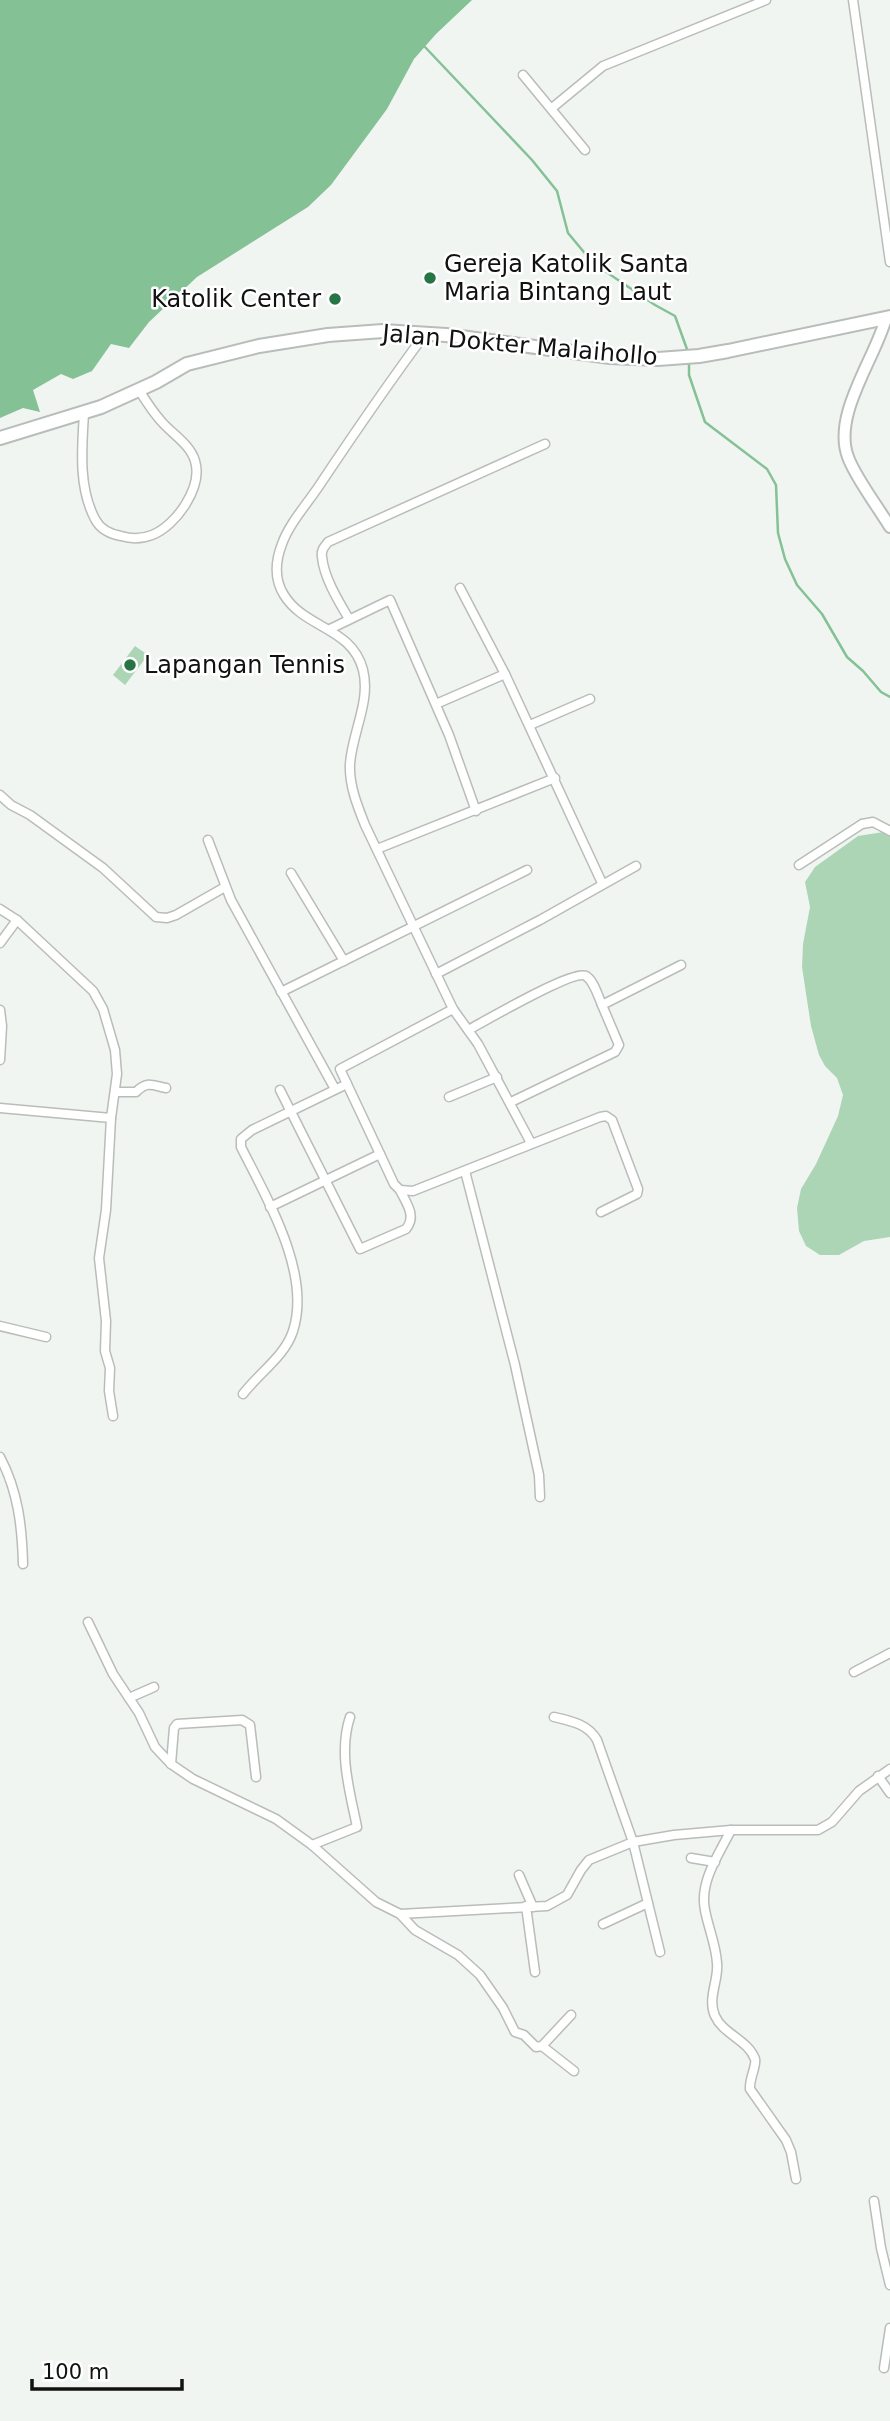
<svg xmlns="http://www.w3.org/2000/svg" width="890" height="2421" font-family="'DejaVu Sans',sans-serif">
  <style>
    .green { fill: #acd5b6 }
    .water { fill: #84c195 }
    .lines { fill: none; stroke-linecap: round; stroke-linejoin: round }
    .stream { stroke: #84c195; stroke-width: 2.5 }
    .minor-casing { stroke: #b9bdba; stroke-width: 11 }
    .tertiary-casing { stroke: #b9bdba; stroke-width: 14 }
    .secondary-casing { stroke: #b9bdba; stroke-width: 16 }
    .minor { stroke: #fff; stroke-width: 8 }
    .tertiary { stroke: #fff; stroke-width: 10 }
    .secondary { stroke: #fff; stroke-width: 12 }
    .poi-dot { fill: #277545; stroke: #fff; stroke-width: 2.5 }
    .labels { text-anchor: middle; stroke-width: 5; stroke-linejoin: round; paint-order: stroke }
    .poi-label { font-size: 24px; fill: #101110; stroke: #fff; text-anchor: start }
    .street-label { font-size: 24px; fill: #101110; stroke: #fff }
  </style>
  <rect width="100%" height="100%" fill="#f1f5f2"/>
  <!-- green -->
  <g class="green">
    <polygon points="135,646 148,655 125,685 113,675"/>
    <polygon points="890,831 890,1237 864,1241 839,1255 820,1255 806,1246 799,1231 797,1208 801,1189 816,1164 838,1116 843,1095 837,1078 825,1066 819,1055 811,1026 802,967 803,944 810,907 805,882 815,867 858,836"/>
  </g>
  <!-- water -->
  <polygon class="water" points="0,0 472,0 436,34 414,59 387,109 331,185 308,207 197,277 149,322 129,348 111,344 92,371 73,379 61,374 33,390 40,412 23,408 0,418"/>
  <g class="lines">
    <!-- stream -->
    <g class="stream">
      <polyline points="425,47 532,160 557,191 568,233 593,263 655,305 675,316 688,352"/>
      <polyline points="689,363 689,375 705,422 767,469 776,485 778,533 785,559 797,585 822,614 847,657 863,671 881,692 890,697"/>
    </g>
    <!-- minor casing -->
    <g class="minor-casing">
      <g id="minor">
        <polyline points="853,0 890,262"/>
        <polyline points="523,75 585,150"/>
        <polyline points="552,108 603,66 766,0"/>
        <path d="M425,334c-37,50 -72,101 -106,152 -12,18 -30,38 -37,58 -7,18 -8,35 2,51 21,34 68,32 79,75 8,31 -11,63 -13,94 -1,21 7,41 15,61l88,184 25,35 53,99"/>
        <path d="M84,413c-2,34 -6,74 11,106 5,10 15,15 26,17 10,3 21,3 31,-1 24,-9 51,-48 43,-74 -5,-17 -23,-27 -34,-40 -9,-10 -15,-20 -22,-31"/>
        <polyline points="460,588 505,674"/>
        <path d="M349,619c-10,-17 -25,-41 -27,-62 -1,-7 2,-10 6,-15l217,-98"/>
        <polyline points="330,629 390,600 449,735 476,811"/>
        <polyline points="436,704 505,674 602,883"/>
        <polyline points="530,725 590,699"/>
        <polyline points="0,795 11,805 30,815 103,868 156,917 167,918 176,915 225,887"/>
        <polyline points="208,840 231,900 335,1089"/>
        <polyline points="377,849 555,778"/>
        <polyline points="799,865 862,824 873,822 890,831"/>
        <polyline points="291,873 344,961"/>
        <polyline points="0,909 17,920 93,991 103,1009 115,1050 117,1074 111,1118 106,1210 99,1258 106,1321 105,1351 110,1368 109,1391 113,1416"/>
        <polyline points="0,943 17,920"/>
        <polyline points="436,974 540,920 636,866"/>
        <polyline points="281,992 527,870"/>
        <polyline points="0,1010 2,1026 0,1060"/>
        <path d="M468,1030c17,-9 106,-61 118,-54 8,5 12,20 16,29"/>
        <path d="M280,1090l80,159 46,-20c11,-13 0,-26 -6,-39"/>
        <path d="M115,1092h21c11,-11 15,-7 30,-4"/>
        <polyline points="449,1097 497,1077"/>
        <polyline points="511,1102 615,1052 619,1045 602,1005 681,965"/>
        <polyline points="0,1108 111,1118"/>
        <polyline points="380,1154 394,1184 400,1190 413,1191 600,1117 606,1116 612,1120 638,1189 637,1194 601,1212"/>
        <polyline points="465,1171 515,1365 539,1475 540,1497"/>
        <polyline points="270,1207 380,1154 347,1084"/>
        <polyline points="0,1326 46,1337"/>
        <path d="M243,1394c16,-21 42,-38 50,-63 19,-58 -27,-134 -52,-184v-8l11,-9 95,-46 -7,-15 113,-60"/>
        <path d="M0,1457c18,34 22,69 23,107"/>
        <polyline points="88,1622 113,1674 139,1713 155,1747 171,1764 193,1779 276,1819 312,1845 376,1902 400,1914 547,1906 567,1895 581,1870 589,1860 633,1842 674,1835 731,1830 818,1830 832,1822 859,1791 890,1769"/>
        <polyline points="854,1672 890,1653"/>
        <polyline points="129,1698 154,1687"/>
        <path d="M554,1717c17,4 34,7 43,23l36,102 27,110"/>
        <polyline points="171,1764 174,1728 177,1724 242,1720 250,1725 256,1777"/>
        <polyline points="878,1776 890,1793"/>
        <path d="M731,1830c-12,24 -32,52 -26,80 3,17 11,35 12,53 2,17 -10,35 -2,53 8,18 33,24 40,43 2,6 -6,20 -5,30l36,51 5,12 5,27"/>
        <path d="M312,1845l45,-18c-7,-35 -19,-74 -7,-110"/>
        <polyline points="691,1858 715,1862"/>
        <polyline points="519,1875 533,1907"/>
        <polyline points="526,1906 535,1972"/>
        <polyline points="400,1914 415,1930 458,1955 480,1975 503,2008 515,2032 524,2035 536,2047 542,2046 571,2015"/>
        <polyline points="603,1924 648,1903"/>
        <polyline points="542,2046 574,2071"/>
        <polyline points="874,2201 881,2248 890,2285"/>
        <polyline points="884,2368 890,2328"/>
      </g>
    </g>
    <!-- tertiary casing -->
    <g class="tertiary-casing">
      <path id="tertiary" d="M886,318c-11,41 -54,97 -38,139 7,20 30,50 42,70"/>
    </g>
    <!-- secondary casing -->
    <g class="secondary-casing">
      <polyline id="secondary" points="0,438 101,407 156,382 187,364 259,346 328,335 383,331 446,335 610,357 658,359 699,356 728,351 890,317"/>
    </g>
    <!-- minor -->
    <use href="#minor" class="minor"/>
    <!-- tertiary -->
    <use href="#tertiary" class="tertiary"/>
    <!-- secondary -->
    <use href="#secondary" class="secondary"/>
  </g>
  <!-- markers -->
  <g class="poi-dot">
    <circle cx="430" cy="278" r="7"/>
    <circle cx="335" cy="299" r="7"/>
    <circle cx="130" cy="665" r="7"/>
  </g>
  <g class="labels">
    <!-- poi labels -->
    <g class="poi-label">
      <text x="444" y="272">Gereja Katolik Santa<tspan x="444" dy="28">Maria Bintang Laut</tspan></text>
      <text x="321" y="307" text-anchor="end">Katolik Center</text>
      <text x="144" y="673">Lapangan Tennis</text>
    </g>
    <!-- street labels -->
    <g class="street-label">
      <text transform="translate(520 345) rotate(5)" y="8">Jalan Dokter Malaihollo</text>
    </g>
  </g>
  <!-- scale -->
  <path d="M32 2379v10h150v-10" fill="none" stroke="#101110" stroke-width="3.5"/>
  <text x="42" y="2379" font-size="21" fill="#101110" stroke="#ffffff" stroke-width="5" paint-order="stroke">100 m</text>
</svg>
